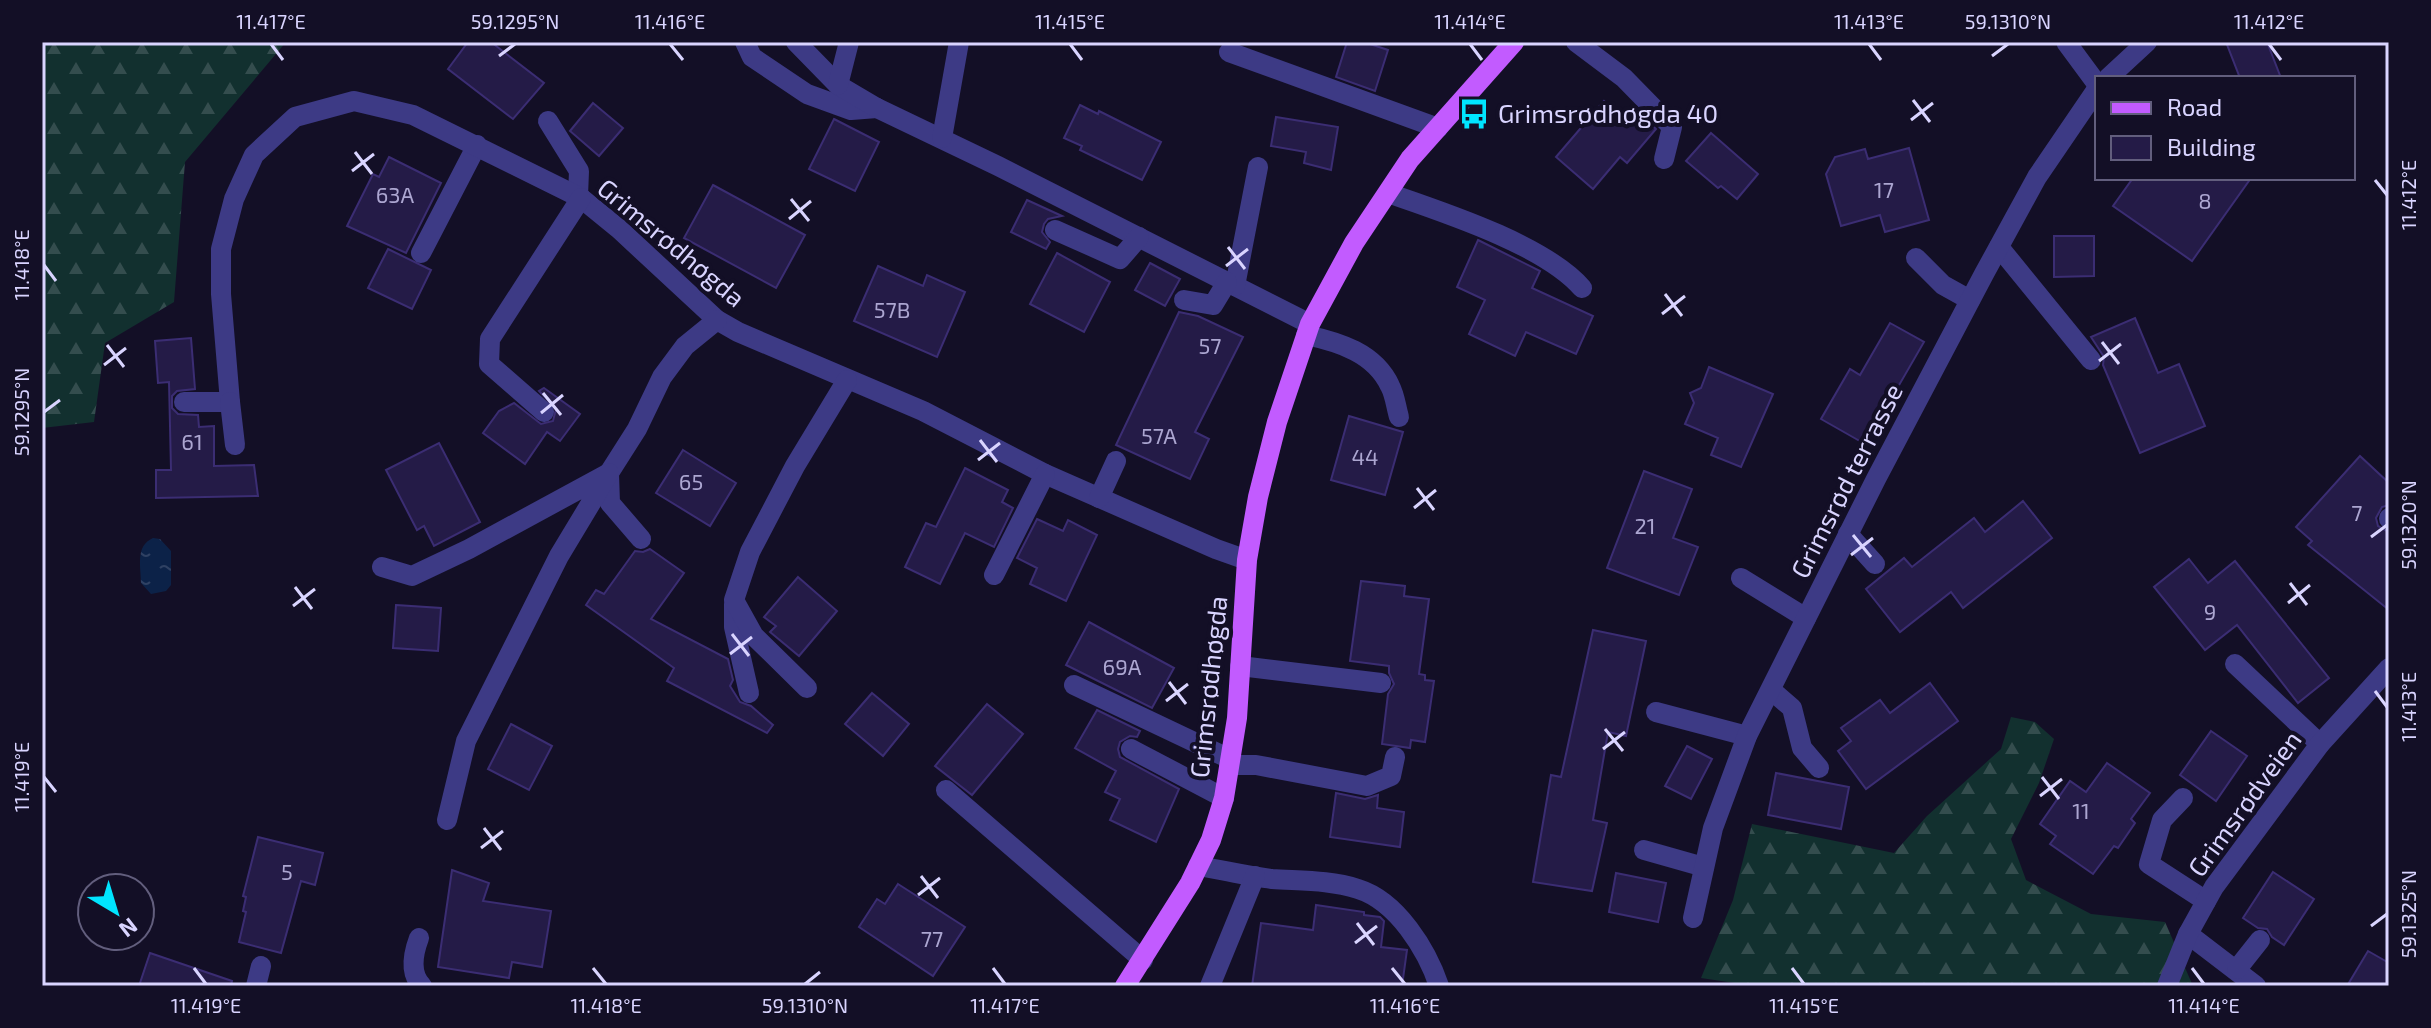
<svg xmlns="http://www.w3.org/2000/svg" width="2431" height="1028" font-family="'Exo 2',sans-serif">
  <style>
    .forest { fill: url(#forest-firs) }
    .water { fill: url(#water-ripples) }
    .building { fill: #241b47; stroke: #3b2d73; stroke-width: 2 }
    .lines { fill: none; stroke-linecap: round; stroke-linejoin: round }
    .minor { stroke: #3d3a85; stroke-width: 20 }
    .major { stroke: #c25bff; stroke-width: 20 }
    .ticks { fill: none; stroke: #d9d4ff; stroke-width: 3 }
    .labels { text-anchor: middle; stroke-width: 8; stroke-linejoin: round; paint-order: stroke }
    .number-label { font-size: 22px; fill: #aca6d1 }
    .poi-label { font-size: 26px; fill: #d9d4ff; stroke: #130f26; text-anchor: start }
    .street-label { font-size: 26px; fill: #d9d4ff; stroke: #130f26 }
    .neatline { fill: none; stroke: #d9d4ff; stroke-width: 3 }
    .ticks-label { font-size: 20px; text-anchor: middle; fill: #d9d4ff }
  </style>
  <defs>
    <pattern id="forest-firs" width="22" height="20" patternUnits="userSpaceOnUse" patternTransform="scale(2)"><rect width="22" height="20" fill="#12302f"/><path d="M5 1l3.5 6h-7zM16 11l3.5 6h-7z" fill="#344d4e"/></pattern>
    <pattern id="water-ripples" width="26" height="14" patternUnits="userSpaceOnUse" patternTransform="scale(2)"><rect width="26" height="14" fill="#0c2248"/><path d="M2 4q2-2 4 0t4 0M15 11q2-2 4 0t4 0" fill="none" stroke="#2f4163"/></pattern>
  </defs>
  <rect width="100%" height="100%" fill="#130f26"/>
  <!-- forest -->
  <g class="forest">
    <polygon points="42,42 286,42 185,162 174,302 105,343 94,422 42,428"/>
    <polygon points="2011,717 2035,722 2054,739 2039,783 2011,839 2026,880 2091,914 2165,922 2193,986 1755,986 1701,978 1733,900 1752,824 1894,853 1927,816 2001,749"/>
  </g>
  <!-- water -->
  <path class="water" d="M153,538l7,1 11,12v34l-5,6 -15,3 -10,-11c0,-17 -6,-37 12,-45z"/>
  <!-- building -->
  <g class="building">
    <polygon points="468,42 491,42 544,83 513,119 448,69"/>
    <polygon points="1347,42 1364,42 1388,50 1375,91 1336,77"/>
    <polygon points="2226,42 2267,42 2281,78 2240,78"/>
    <polygon points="1604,101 1626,120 1636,109 1656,129 1627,163 1620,157 1593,189 1556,157"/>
    <polygon points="593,103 623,128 599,156 570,131"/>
    <polygon points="1080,105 1098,114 1099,111 1161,142 1142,180 1080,150 1082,146 1064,138"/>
    <polygon points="1276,117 1338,127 1331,170 1304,163 1306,152 1271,146"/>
    <polygon points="834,119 879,142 855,191 809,169"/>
    <polygon points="1711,133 1758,174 1737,199 1721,186 1718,188 1686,161"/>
    <polygon points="1909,148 1929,220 1885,232 1880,215 1841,226 1826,174 1835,157 1865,149 1868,159"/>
    <polygon points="389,157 441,183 406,253 347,226 373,174 379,177"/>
    <polygon points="2133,178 2251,178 2192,261 2113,206"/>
    <polygon points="713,185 805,235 776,288 684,238"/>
    <polygon points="1027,200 1062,216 1048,219 1044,224 1042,232 1050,242 1046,249 1011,232"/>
    <polygon points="2054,236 2094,236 2094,276 2054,277"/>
    <polygon points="1478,240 1540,271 1532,288 1593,316 1576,354 1526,332 1515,356 1469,334 1485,300 1457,287"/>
    <polygon points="388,249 431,270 412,309 368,288"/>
    <polygon points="1057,253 1110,282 1084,332 1030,304"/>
    <polygon points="1150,263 1180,279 1165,306 1135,290"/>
    <polygon points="878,266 923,286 927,275 965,292 937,357 854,321"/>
    <polygon points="1179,312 1198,316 1243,337 1195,432 1209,439 1190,479 1116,445"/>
    <polygon points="2135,318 2158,373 2179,364 2205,426 2140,453 2103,365 2104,357 2091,337"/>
    <polygon points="1890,323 1924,342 1865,444 1821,419 1850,369 1860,375"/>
    <polygon points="191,338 195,389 177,391 172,396 172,408 178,414 198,415 199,427 214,426 214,466 254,465 258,496 156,498 156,470 171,470 169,382 158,383 155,341"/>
    <polygon points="1709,367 1773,394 1741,467 1711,455 1718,438 1685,424 1694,403 1690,393 1701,388"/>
    <polygon points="544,388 580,414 560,441 547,432 525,464 483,433 499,411 514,403 541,424 553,421 556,409 539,391"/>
    <polygon points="1349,416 1403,432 1385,495 1331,480"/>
    <polygon points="439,443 480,522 434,546 424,526 417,530 386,470"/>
    <polygon points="683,450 736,483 710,526 656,493"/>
    <polygon points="2360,456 2389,483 2389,505 2382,507 2376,518 2378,526 2389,532 2389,610 2308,545 2312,541 2296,527"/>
    <polygon points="965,468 1008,490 1002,502 1013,508 994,547 965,533 940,584 905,567 926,523 936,527"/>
    <polygon points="1644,471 1692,489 1673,538 1698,547 1679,595 1607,568"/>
    <polygon points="2023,501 2052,538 1963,608 1951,592 1900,632 1866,589 1904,558 1912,567 1974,518 1985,532"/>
    <polygon points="1037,519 1063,531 1068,520 1097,535 1066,601 1030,584 1037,568 1017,558"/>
    <polygon points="650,549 684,573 651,619 728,659 733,680 730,686 740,702 751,706 773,725 767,733 667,681 674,668 586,605 596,590 604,594 635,551 643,552"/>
    <polygon points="2189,559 2208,583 2235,561 2329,678 2298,703 2237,625 2205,650 2154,587"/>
    <polygon points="798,577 837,611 799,656 770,632 776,626 764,617"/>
    <polygon points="1361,581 1405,586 1404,596 1429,599 1419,674 1425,675 1425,680 1434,681 1425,742 1411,740 1410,748 1382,744 1388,694 1394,684 1389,673 1389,666 1350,661"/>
    <polygon points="396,605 441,608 438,651 393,648"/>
    <polygon points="1089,622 1174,668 1152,708 1066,665"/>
    <polygon points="1593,630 1646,641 1626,736 1608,732 1593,820 1607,823 1592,891 1533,882 1551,775 1561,777"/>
    <polygon points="1930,683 1958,721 1866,789 1838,751 1851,741 1841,728 1880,700 1890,713"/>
    <polygon points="872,693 909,724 883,756 845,724"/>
    <polygon points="987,704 1023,734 972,795 935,766"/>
    <polygon points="1097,710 1140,731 1137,737 1130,736 1120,742 1118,749 1120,757 1179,789 1156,842 1110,820 1120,799 1105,792 1116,771 1075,748"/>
    <polygon points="511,724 552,746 529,790 488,769"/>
    <polygon points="2211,731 2247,756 2216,801 2180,775"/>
    <polygon points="1687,746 1712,759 1691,799 1665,786"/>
    <polygon points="2107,763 2150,793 2131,819 2135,823 2118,848 2114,846 2093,874 2050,844 2056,836 2040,824 2070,781 2086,792"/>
    <polygon points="1776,773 1849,787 1841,829 1768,815"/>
    <polygon points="1336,793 1365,799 1378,795 1377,808 1404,812 1400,847 1330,837"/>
    <polygon points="258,837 323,853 315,885 301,881 281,953 239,942 246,912 243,911 246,897 243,896"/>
    <polygon points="452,870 489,883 483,901 551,911 542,967 512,962 509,978 438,967"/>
    <polygon points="2273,872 2314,899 2284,945 2272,937 2267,929 2258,928 2243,918"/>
    <polygon points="1616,873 1666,883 1658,922 1609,912"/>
    <polygon points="898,884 965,927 933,976 859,927 877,899 885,904"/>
    <polygon points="1316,905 1364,912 1364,915 1380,917 1384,921 1381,947 1407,950 1402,986 1252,986 1261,923 1313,930"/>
    <polygon points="2368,951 2389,963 2389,986 2347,986"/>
    <polygon points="150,953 232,981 231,986 139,986"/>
  </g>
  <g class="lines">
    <!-- minor -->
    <g class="minor">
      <polyline points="745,42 752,57 807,94 851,110 877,108"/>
      <polyline points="796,42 838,85 877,108 998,166 1310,324"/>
      <polyline points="1576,42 1624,78 1672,127 1664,159"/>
      <polyline points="2066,42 2097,84"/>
      <polyline points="1229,52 1438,128"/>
      <polyline points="2108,78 2147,42"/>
      <polyline points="838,85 849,42"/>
      <polyline points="548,121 579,171 578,196"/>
      <polyline points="942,138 959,42"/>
      <path d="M1388,193c55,19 157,52 194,95"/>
      <polyline points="1055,230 1120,259 1139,237"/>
      <polyline points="1999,247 2091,360"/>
      <polyline points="421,253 477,145"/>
      <polyline points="1916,258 1943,285 1970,300"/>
      <polyline points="1235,286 1258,167"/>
      <polyline points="1184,300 1213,305 1227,282"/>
      <path d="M1306,335c33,7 69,18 84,51 5,9 6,21 9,31"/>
      <polyline points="184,402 230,402 221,294 221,249 234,199 254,155 295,117 354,101 413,115 581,198 619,229 717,320 738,332 923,411 1045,474 1216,549 1247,560"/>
      <polyline points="230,402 235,445"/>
      <polyline points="544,412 489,364 490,339 581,198"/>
      <polyline points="1099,498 1116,461"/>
      <polyline points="2389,518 2389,519"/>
      <polyline points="1848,534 1875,564"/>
      <polyline points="641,539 610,503 609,473 637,429 662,377 685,346 717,320"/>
      <polyline points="382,567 412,576 469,549 609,473 559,556 466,741 447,820"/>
      <polyline points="994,575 1045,474"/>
      <polyline points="1741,578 1806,618"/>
      <polyline points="734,604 734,627 749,693"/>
      <polyline points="2235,664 2320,744"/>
      <polyline points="1240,666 1381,683"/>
      <polyline points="1074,685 1230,759"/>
      <polyline points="807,688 754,636 734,600 750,552 795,466 847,380"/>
      <polyline points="1771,690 1792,708 1802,748 1819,768"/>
      <polyline points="1656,712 1747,736"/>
      <polyline points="1131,749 1224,798"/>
      <polyline points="1229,765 1256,765 1367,786 1391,776 1395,757"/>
      <polyline points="946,790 1143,960"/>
      <polyline points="2183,798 2162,820 2149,864 2206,901"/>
      <polyline points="1644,850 1704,867"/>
      <path d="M1198,866c25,4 49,10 74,13 29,2 58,1 86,10 39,12 69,61 81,97"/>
      <polyline points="1693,918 1713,828 1747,736 1876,479 1984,274 2037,177 2097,89"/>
      <polyline points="2188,934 2256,986"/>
      <path d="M419,938c-6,16 -10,35 3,48"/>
      <polyline points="2237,969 2260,940"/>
      <polyline points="256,986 261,966"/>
      <polyline points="1210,986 1255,876"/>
      <polyline points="2167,986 2188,934 2214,887 2320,744 2389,668"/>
    </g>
    <!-- major -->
    <polyline class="major" points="1125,986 1190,883 1211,840 1224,798 1237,718 1247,560 1258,497 1277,422 1310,324 1354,243 1410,159 1514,42"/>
  </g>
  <!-- ticks -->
  <path class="ticks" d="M271,44l12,16M670,44l13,16M1070,44l12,16M1470,44l12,16M1869,44l12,16M2269,44l12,16M499,56l16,-12M1992,56l16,-12M1913,100l17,22M1911,120l22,-17M355,152l17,22M352,171l22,-17M2375,180l12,15M791,199l18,22M789,219l22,-18M1228,247l17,22M44,265l12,16M1226,266l22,-17M1665,294l17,22M1662,314l23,-18M2102,342l17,22M107,345l17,22M2099,361l22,-17M104,365l22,-17M543,393l18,22M44,412l16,-12M541,413l22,-18M980,440l17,22M978,460l22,-17M1417,488l17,22M1414,508l22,-18M1853,535l18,22M2371,537l16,-12M1851,555l22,-17M2290,583l17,22M295,587l17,22M2288,603l22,-18M293,606l22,-17M732,634l17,22M730,654l22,-17M1169,682l17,22M2375,691l12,16M1166,701l22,-17M1605,729l18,22M1603,749l22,-17M44,777l12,15M2042,777l17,22M2040,796l22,-17M484,828l17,22M481,848l22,-17M921,876l17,22M918,895l22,-17M1357,923l17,22M2371,926l16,-12M1355,943l22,-17M194,968l12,16M593,968l13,16M993,968l12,16M1392,968l13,16M1792,968l12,16M2192,968l12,16M805,984l15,-12"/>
  <!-- icons -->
  <defs>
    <g id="bus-bare" transform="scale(2.4)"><path d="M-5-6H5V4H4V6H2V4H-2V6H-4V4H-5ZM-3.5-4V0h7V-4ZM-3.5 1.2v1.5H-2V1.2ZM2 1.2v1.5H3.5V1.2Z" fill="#00e5ff" stroke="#130f26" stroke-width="2.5" paint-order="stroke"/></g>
  </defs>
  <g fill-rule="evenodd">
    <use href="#bus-bare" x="1474" y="114"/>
  </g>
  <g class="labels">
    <!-- number labels -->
    <g class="number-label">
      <text x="1884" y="198">17</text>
      <text x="395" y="203">63A</text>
      <text x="2205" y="209">8</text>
      <text x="892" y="318">57B</text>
      <text x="1210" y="354">57</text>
      <text x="1159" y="444">57A</text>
      <text x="192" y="450">61</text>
      <text x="1365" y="465">44</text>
      <text x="691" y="490">65</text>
      <text x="2357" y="521">7</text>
      <text x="1645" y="534">21</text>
      <text x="2210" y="620">9</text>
      <text x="1122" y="675">69A</text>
      <text x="2081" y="819">11</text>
      <text x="287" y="880">5</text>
      <text x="932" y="947">77</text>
    </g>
    <!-- poi labels -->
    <g class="poi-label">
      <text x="1498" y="123">Grimsrødhøgda 40</text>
    </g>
    <!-- street labels -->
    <g class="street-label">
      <text transform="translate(671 243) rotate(40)" y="9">Grimsrødhøgda</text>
      <text transform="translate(1847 481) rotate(-63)" y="9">Grimsrød terrasse</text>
      <text transform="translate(1209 687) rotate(-84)" y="9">Grimsrødhøgda</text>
      <text transform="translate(2245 804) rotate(-54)" y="9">Grimsrødveien</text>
    </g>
  </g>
  <!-- border -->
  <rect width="2431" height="1028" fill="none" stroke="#130f26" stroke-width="88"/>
  <!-- legend -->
  <rect x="2095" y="76" width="260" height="104" fill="#130f26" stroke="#625e7d" stroke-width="2"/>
  <rect x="2111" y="102" width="40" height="12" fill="#c25bff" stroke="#625e7d" stroke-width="2"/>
  <text x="2167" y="116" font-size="24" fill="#d9d4ff">Road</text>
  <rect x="2111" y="136" width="40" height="24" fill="#241b47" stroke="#625e7d" stroke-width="2"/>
  <text x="2167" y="156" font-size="24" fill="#d9d4ff">Building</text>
  <!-- north arrow -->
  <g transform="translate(116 912) rotate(142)"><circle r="38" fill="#130f26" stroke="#625e7d" stroke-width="2"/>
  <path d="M0-6L14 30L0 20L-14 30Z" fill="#00e5ff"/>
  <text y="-12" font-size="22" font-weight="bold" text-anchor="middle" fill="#d9d4ff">N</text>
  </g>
  <rect x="44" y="44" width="2343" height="940" class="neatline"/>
  <g class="ticks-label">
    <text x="271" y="29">11.417°E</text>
    <text x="515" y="29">59.1295°N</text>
    <text x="670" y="29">11.416°E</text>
    <text x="1070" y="29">11.415°E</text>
    <text x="1470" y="29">11.414°E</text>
    <text x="1869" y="29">11.413°E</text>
    <text x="2008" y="29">59.1310°N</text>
    <text x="2269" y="29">11.412°E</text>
    <text transform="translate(2409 195) rotate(-90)" y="7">11.412°E</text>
    <text transform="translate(22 265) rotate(-90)" y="7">11.418°E</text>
    <text transform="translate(22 412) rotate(-90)" y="7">59.1295°N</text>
    <text transform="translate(2409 525) rotate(-90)" y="7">59.1320°N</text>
    <text transform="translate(2409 707) rotate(-90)" y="7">11.413°E</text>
    <text transform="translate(22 777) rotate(-90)" y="7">11.419°E</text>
    <text transform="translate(2409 914) rotate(-90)" y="7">59.1325°N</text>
    <text x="206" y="1013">11.419°E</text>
    <text x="606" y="1013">11.418°E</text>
    <text x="805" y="1013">59.1310°N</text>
    <text x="1005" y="1013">11.417°E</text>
    <text x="1405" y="1013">11.416°E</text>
    <text x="1804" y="1013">11.415°E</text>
    <text x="2204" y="1013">11.414°E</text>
  </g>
</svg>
